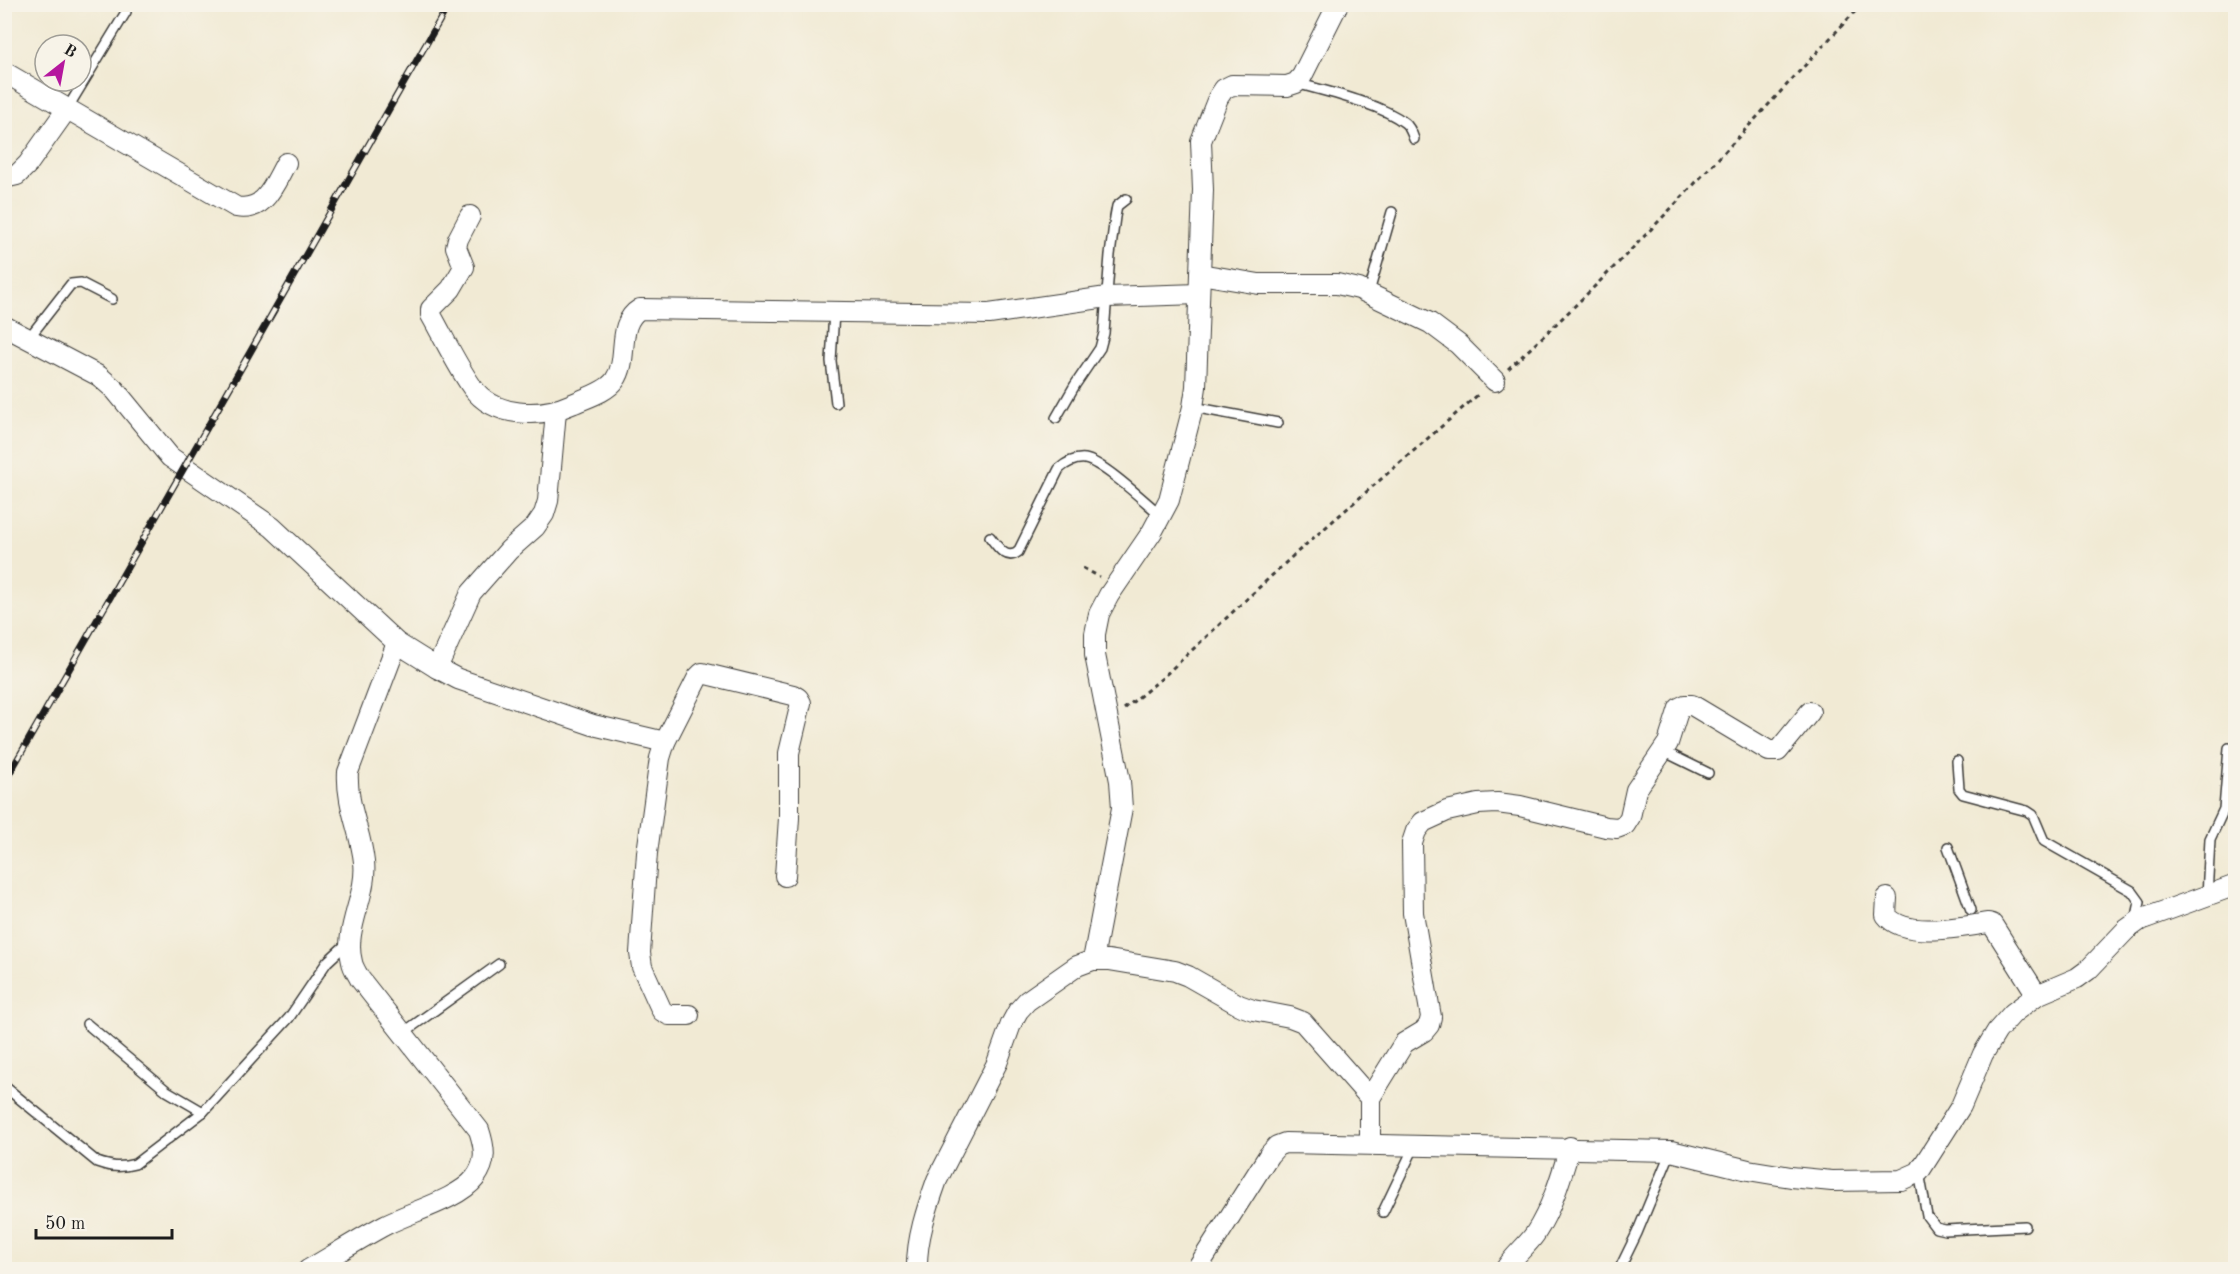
<svg xmlns="http://www.w3.org/2000/svg" width="2240" height="1274" font-family="'Old Standard TT',serif">
  <style>
    .lines { fill: none; stroke-linecap: round; stroke-linejoin: round }
    .lane-casing { stroke: #3c3b38; stroke-width: 12 }
    .street-casing { stroke: #3c3b38; stroke-width: 22 }
    .path { stroke: #3c3b38; stroke-width: 3; stroke-dasharray: 4.5 4.5; stroke-linecap: butt }
    .lane { stroke: #fff; stroke-width: 9 }
    .street { stroke: #fff; stroke-width: 20 }
    .rail-casing { stroke: #1c1c1c; stroke-width: 7 }
    .rail { stroke: #f7f3e8; stroke-width: 4.5; stroke-dasharray: 14; stroke-linecap: butt }
  </style>
  <rect width="100%" height="100%" fill="#f7f3e8"/>
  <filter id="ink" filterUnits="userSpaceOnUse"><feTurbulence type="fractalNoise" baseFrequency=".0167" numOctaves="2"/><feDisplacementMap in="SourceGraphic" scale="12" xChannelSelector="R" yChannelSelector="G"/><feConvolveMatrix kernelMatrix="1 2 1 2 8 2 1 2 1" color-interpolation-filters="sRGB"/></filter>
  <filter id="wash" filterUnits="userSpaceOnUse"><feTurbulence type="fractalNoise" baseFrequency=".008" numOctaves="4" result="noise"/><feDisplacementMap in="SourceGraphic" scale="24" xChannelSelector="R" yChannelSelector="G"/><feGaussianBlur stdDeviation="1.35" result="paint"/><feColorMatrix in="noise" values="0 0 0 0 0 0 0 0 0 0 0 0 0 0 0 0 0 1.4 0 .05"/><feComposite in="paint" operator="in"/></filter>
  <g filter="url(#wash)">
    <rect width="100%" height="100%" fill="#f1ead4"/>
  </g>
  <g filter="url(#ink)">
    <g class="lines">
      <!-- lane casing -->
      <g class="lane-casing">
        <g id="lane">
          <path d="M1296,83c32,9 83,20 109,40 5,4 7,10 9,16"/>
          <polyline points="67,109 126,12"/>
          <polyline points="1369,292 1392,212"/>
          <polyline points="834,312 831,361 836,403"/>
          <polyline points="28,339 71,284 81,283 112,299"/>
          <polyline points="1193,407 1278,423"/>
          <polyline points="1056,418 1075,385 1100,348 1104,333 1110,255 1115,217 1117,206 1126,199"/>
          <path d="M990,537c7,9 16,24 28,15l41,-83c7,-6 16,-11 26,-10 18,3 61,44 77,57"/>
          <polyline points="1663,751 1708,773"/>
          <polyline points="1957,761 1959,789 1963,794 2027,811 2033,815 2044,841 2132,891 2140,902 2136,921"/>
          <polyline points="1948,847 1971,910"/>
          <polyline points="2207,896 2210,839 2224,809 2229,748"/>
          <polyline points="87,1024 167,1091 203,1112 289,1018 327,962 342,948 350,945"/>
          <polyline points="403,1033 499,964"/>
          <path d="M4,1086l93,76c14,5 23,6 38,2l68,-52"/>
          <polyline points="1919,1172 1927,1216 1936,1228 1945,1230 2025,1226"/>
          <polyline points="1383,1212 1414,1147"/>
          <polyline points="1619,1270 1637,1233 1671,1151"/>
        </g>
      </g>
      <!-- street casing -->
      <g class="street-casing">
        <g id="street">
          <path d="M4,72l232,135c29,6 38,-23 50,-44"/>
          <polyline points="4,178 17,175 28,164 67,109"/>
          <path d="M470,216l-12,23 -2,8 8,20 -13,22 -20,20v6c13,23 25,49 41,72 22,31 69,31 100,17 13,-6 35,-12 43,-24 15,-21 0,-56 25,-71l349,5 118,-17 92,-3"/>
          <polyline points="1200,274 1259,284 1337,284 1359,289 1430,323 1458,344 1495,381"/>
          <polyline points="4,326 99,376 115,390 170,457 272,527 397,643 437,668 458,679 593,725 665,742"/>
          <polyline points="437,668 471,593 509,550 535,527 544,514 548,501 556,411"/>
          <path d="M1887,898l-1,17c18,24 75,12 102,8l4,1 45,71"/>
          <polyline points="1093,960 1122,808 1120,781 1095,655 1095,634 1099,614 1109,595 1152,532 1169,500 1193,407 1196,387 1203,190 1201,141 1218,98 1224,89 1232,85 1287,86 1296,83 1302,76 1338,4"/>
          <polyline points="689,1015 669,1015 662,1011 642,967 640,953 647,853 660,758 665,742 698,677 702,673 793,695 798,698 801,703 789,753 789,818 785,876"/>
          <polyline points="1370,1144 1370,1098 1404,1043 1424,1031 1429,1025 1431,1017 1413,913 1412,843 1416,831 1423,822 1447,811 1478,804 1497,803 1520,806 1606,827 1617,828 1625,825 1630,817 1636,790 1668,743 1679,708 1685,705 1692,705 1769,751 1778,751 1810,712"/>
          <path d="M308,1270c26,-15 51,-31 77,-45 25,-13 74,-26 90,-47 12,-16 10,-30 4,-48l-119,-151c-3,-6 -7,-11 -8,-17 -9,-33 16,-67 12,-100 -3,-30 -18,-58 -16,-90l49,-129"/>
          <path d="M917,1270c-1,-30 10,-62 20,-90l60,-117 14,-39 7,-13 9,-10 50,-35 16,-6h16l66,11 13,5 51,29 14,5 37,7 13,5 67,76"/>
          <polyline points="1196,1270 1269,1155 1277,1146 1285,1143 1671,1151 1748,1170 1791,1177 1832,1181 1901,1180 1919,1172 1961,1106 1983,1054 1997,1031 2013,1013 2037,995 2077,978 2088,970 2126,930 2140,920 2236,885"/>
          <path d="M1505,1270c8,-14 21,-23 30,-36 17,-26 26,-57 35,-87"/>
        </g>
      </g>
      <!-- path -->
      <g class="path">
        <path d="M1508,369c125,-114 238,-241 354,-365"/>
        <polyline points="1083,568 1100,577"/>
        <polyline points="1124,709 1161,679 1295,554 1480,393"/>
      </g>
      <!-- lane -->
      <use href="#lane" class="lane"/>
      <!-- street -->
      <use href="#street" class="street"/>
      <!-- rail casing -->
      <g class="rail-casing">
        <polyline id="rail" points="4,783 449,4"/>
      </g>
      <!-- rail -->
      <use href="#rail" class="rail"/>
    </g>
  </g>
  <!-- margin -->
  <rect width="2240" height="1274" fill="none" stroke="#f7f3e8" stroke-width="24"/>
  <!-- north arrow -->
  <g transform="translate(63 63) rotate(31)"><circle r="28" fill="#f7f3e8" stroke="#9f9d96" stroke-width="1.5"/>
  <path d="M0-4.5L10 22L0 15L-10 22Z" fill="#b5179e"/>
  <text y="-9" font-size="16" font-weight="bold" text-anchor="middle" fill="#1c1c1c">B</text>
  </g>
  <!-- scale -->
  <path d="M36 1229v9h136v-9" fill="none" stroke="#1c1c1c" stroke-width="3"/>
  <text x="45" y="1229" font-size="18" fill="#1c1c1c" stroke="#f7f3e8" stroke-width="4.5" paint-order="stroke">50 m</text>
</svg>
